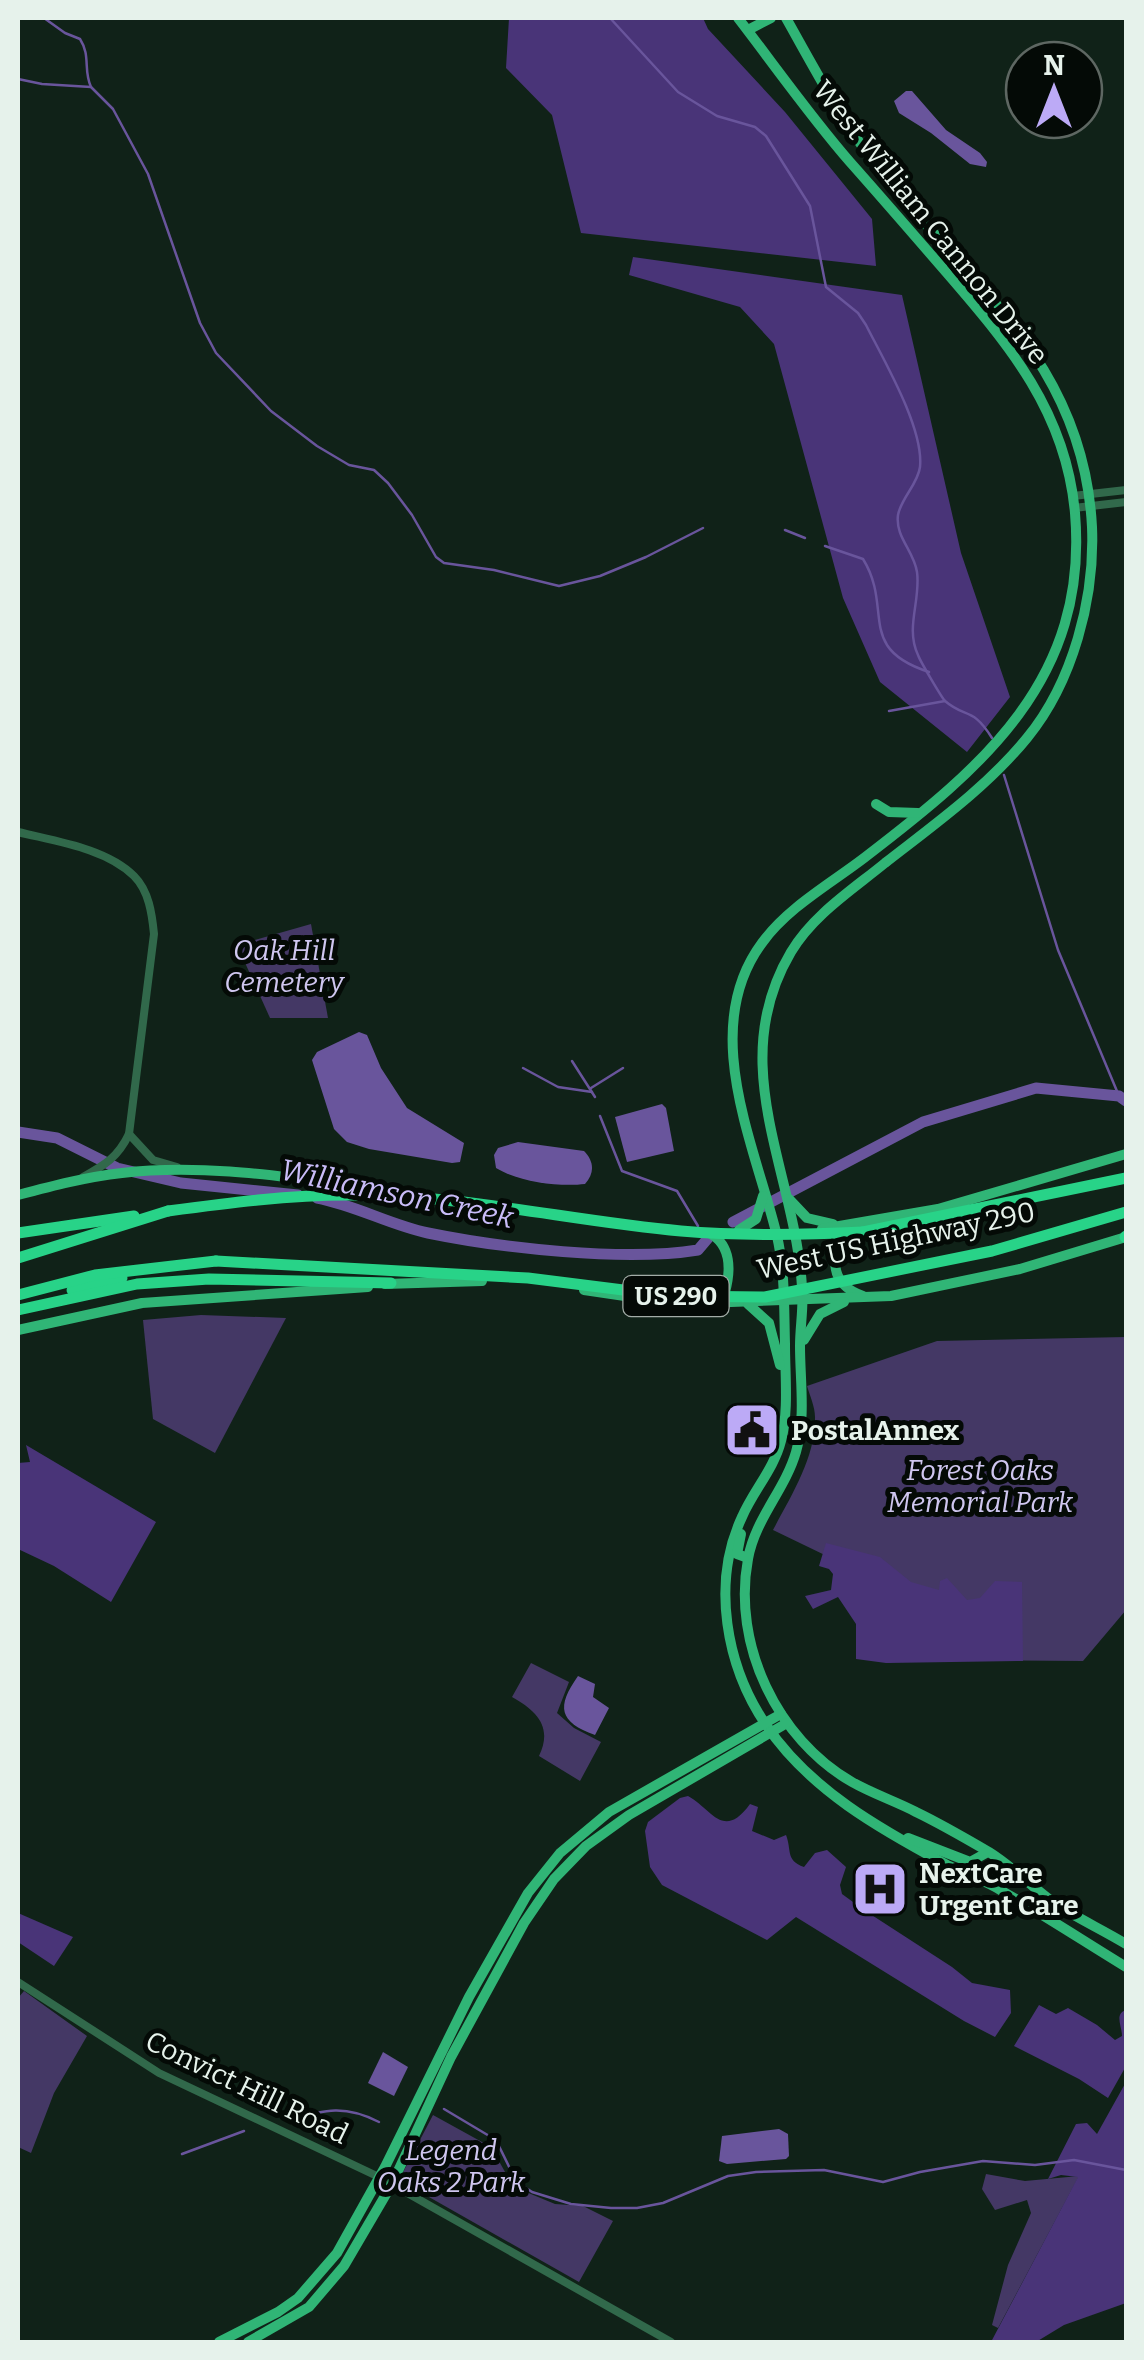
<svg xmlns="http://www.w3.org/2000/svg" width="1144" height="2360" font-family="Bitter,serif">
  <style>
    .green { fill: #443865 }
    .forest { fill: #493478 }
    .water { fill: #69559c }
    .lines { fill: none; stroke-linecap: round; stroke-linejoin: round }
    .stream { stroke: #69559c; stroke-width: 2.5 }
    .river { stroke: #69559c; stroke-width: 11 }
    .minor { stroke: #31694b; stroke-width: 8 }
    .major { stroke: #30b576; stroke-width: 10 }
    .highway { stroke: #28d388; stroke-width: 11 }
    .highway-bridge { stroke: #28d388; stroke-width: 11 }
    .labels { text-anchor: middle; stroke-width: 10; stroke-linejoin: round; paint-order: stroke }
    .shield { fill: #040a06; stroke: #a2aca6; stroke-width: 2.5 }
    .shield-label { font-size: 25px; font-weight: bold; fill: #e6f2eb }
    .street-label { font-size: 28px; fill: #e6f2eb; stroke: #040a06 }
    .park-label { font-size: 28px; font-style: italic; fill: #cfc6ef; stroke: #040a06 }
    .poi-label { font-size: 28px; font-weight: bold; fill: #e6f2eb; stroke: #040a06; text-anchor: start }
    .water-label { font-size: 30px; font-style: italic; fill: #c9bcf8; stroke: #040a06 }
  </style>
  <rect width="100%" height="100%" fill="#102218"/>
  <!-- green -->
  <g class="green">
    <polygon points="311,924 328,1018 270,1018 237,945"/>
    <polygon points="201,1315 286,1318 215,1453 153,1419 143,1320"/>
    <path d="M1126,1337v273l-43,51 -173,-1 -24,3 -24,-90 -89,-43c18,-34 43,-73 42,-113 0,-10 -5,-21 -8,-31l130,-45z"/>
    <path d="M531,1663l38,19 -12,31 17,15 27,14 -21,39 -41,-25c14,-29 -2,-45 -27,-59z"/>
    <polygon points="24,1991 87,2036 54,2093 31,2153 18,2147 18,1998"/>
    <polygon points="433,2115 491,2147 509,2179 526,2192 555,2204 583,2206 613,2221 579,2282 399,2180"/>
    <polygon points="986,2174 1025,2181 1079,2176 998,2328 992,2325 1008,2265 1031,2213 1027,2200 995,2210 982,2189"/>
  </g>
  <!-- forest -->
  <g class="forest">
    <polygon points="509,18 703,18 708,29 785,112 872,219 876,266 581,233 552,115 506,68"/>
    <polygon points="633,257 902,295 961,553 1010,697 967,752 880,682 843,598 774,344 740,307 629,275"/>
    <polygon points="26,1445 156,1522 111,1602 54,1566 18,1549 18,1463 30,1462"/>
    <polygon points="826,1543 880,1557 911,1582 939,1590 940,1581 947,1578 967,1600 980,1598 995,1581 1022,1582 1023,1661 886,1663 856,1659 856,1624 838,1597 813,1609 805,1596 831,1590 833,1574 829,1569 819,1566"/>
    <path d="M688,1796c24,13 35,45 62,8l8,3 -6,24 22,9 12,-5c6,15 -1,25 18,32l11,-14 12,-3 19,17 -6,18 2,9 22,16 88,57 20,16 38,7 1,23 -16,24 -31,-16 -168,-104 -29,23 -105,-55 -12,-18 -5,-36 3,-9 32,-24z"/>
    <polygon points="18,1913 73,1937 54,1966 18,1942"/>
    <path d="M1039,2005l17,9 12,-6 29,17 18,15 7,-4c0,-10 -8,-22 4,-26v56l-18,32 -29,-19 -65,-33z"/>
    <polygon points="1126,2082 1126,2303 1064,2325 1036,2342 991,2342 1078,2177 1061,2175 1048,2179 1076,2124 1087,2123 1097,2134"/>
  </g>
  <!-- water -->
  <g class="water">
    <polygon points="906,91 912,91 946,130 980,153 987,162 986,167 970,164 931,133 899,113 894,101"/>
    <polygon points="359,1032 367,1035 381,1068 407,1108 464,1143 460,1162 452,1163 369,1149 347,1142 334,1129 312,1060 317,1052"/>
    <polygon points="662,1104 666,1108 674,1151 627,1162 615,1117"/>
    <path d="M518,1142l66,9c10,10 11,22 1,33 -26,3 -66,-2 -89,-16l-2,-13 4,-7z"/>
    <path d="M578,1676l17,8 -2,13 16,11 -14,27c-36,-13 -39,-28 -17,-59z"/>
    <polygon points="383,2052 408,2067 394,2096 368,2083"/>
    <polygon points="779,2129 788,2134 789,2156 786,2159 727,2164 719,2161 722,2136"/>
  </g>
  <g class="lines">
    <!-- stream -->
    <g class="stream">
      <path d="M44,18l21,15 15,6c11,17 3,31 11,48"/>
      <path d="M610,18l68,74 39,24 38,11 11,9 44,70 16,81 32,26 8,12c17,34 58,103 54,142 -2,17 -19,31 -22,48 -3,22 16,36 19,57 4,28 -12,56 1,83 2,6 24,43 27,46 21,18 27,5 47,37"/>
      <polyline points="18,79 42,84 91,87 113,109 148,174 200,323 216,353 271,411 317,446 349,465 374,470 388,483 412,515 436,557 444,563 494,570 559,586 600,576 646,557 703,528"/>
      <polyline points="785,530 805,538"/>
      <path d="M825,546l38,13c31,50 -8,89 66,113"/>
      <polyline points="889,711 945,701"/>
      <polyline points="1004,775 1058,950 1119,1096"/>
      <polyline points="572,1061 595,1097"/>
      <polyline points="523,1068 558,1087 592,1092"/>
      <polyline points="591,1088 623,1068"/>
      <polyline points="600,1116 622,1171 677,1191 698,1226"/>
      <polyline points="444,2109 496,2140 516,2181 532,2192 571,2204 611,2208 637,2208 663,2203 728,2176 756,2172 824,2170 883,2182 920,2172 983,2161 1035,2165 1074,2160 1126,2170"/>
      <path d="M291,2120c34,-11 55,-15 88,2"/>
      <polyline points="182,2154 244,2131"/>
    </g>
    <!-- river -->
    <g class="river">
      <polyline points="18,1132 57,1138 117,1168 181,1183 298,1195"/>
      <path d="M317,1198c38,7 73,27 111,35 73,15 197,29 270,17l11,-13"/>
      <polyline points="733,1222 923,1122 1036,1088 1119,1096 1126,1101"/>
    </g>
    <!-- minor -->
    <g class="minor">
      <polyline points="1073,496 1126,490"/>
      <polyline points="1074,508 1126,502"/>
      <path d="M18,832c36,9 88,16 116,44 15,15 18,38 20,58l-25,200c-11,23 -24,31 -46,43"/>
      <polyline points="129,1134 153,1160 177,1167"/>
      <polyline points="18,1982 159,2073 379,2177 671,2342"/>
    </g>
    <!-- major -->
    <g class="major">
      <path d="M738,18c37,48 72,98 112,144 32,36 64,73 96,110 64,74 120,140 129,241 14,166 -92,254 -211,345 -34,26 -77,50 -102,85 -64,86 -7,202 15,293 8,35 7,72 8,108 0,32 4,67 -4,97 -7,28 -28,50 -39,76 -31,66 -16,149 24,208 44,65 114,104 181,140 18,9 38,15 55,26 42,24 83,51 124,76"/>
      <path d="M786,18c31,55 60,111 100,160 92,113 198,190 206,349 3,71 -19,155 -65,211 -40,49 -92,86 -142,125 -33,27 -72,52 -94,89 -67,113 4,219 11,335 2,19 -2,39 -2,59 0,35 6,71 -4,106 -11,38 -41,67 -48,107 -16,85 29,180 104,223 21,12 43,19 64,30 25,12 49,26 73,40 24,15 43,35 65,51 23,15 49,27 72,41"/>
      <polyline points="748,30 771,18"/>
      <polyline points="876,804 889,812 918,813"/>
      <path d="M18,1195c34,-9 68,-18 104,-22 91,-11 186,8 276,18"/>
      <polyline points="789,1199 807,1218 833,1224"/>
      <polyline points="822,1229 938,1209 1126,1154"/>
      <polyline points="739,1230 756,1219 763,1196"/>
      <path d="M856,1230c-29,21 -28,54 7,66"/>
      <path d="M711,1234c20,12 20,36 14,58l-10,7"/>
      <polyline points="385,1284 482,1281"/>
      <polyline points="584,1290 679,1304 891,1296 1020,1269 1126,1237"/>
      <polyline points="748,1304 769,1323 780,1365"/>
      <polyline points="18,1330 142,1303 368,1287"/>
      <polyline points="804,1340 820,1314 844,1302"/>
      <polyline points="741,1534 737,1554 748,1558"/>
      <polyline points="908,1838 970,1862 988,1852"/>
      <polyline points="219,2342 278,2312 298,2298 337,2253 385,2167 469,1997 528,1893 560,1853 609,1812 781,1714"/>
      <polyline points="248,2342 309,2307 344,2266 392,2184 451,2057 524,1923 554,1879 586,1846 629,1815 787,1723"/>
    </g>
    <!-- highway -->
    <g class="highway">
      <polyline points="863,1232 1126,1178"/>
      <polyline points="18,1233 134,1216"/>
      <polyline points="1125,1237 1126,1236"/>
      <polyline points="18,1258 168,1211"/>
      <polyline points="72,1290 122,1278"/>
      <polyline points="18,1295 95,1275 216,1261"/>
      <polyline points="18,1310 137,1284 209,1279 391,1283"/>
    </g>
    <!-- highway-bridge -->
    <g class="highway-bridge">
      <path d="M168,1211c60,-8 120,-16 181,-16 111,-1 221,26 332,36 60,5 122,4 182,1"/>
      <polyline points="216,1261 528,1278 671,1296 765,1297 992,1251 1126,1212"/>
    </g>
  </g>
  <!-- icons -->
  <defs>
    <g id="civic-square" transform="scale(2.875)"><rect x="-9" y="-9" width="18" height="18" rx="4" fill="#bcaaf6" stroke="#040a06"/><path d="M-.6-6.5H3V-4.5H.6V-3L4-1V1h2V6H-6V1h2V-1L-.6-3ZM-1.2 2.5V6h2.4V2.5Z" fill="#111"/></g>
    <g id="hospital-square" transform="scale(2.875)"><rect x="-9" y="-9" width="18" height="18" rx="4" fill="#bcaaf6" stroke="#040a06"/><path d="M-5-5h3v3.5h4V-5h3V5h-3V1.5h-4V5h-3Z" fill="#111"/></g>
  </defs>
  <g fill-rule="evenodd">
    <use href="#civic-square" x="752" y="1430"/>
    <use href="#hospital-square" x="880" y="1889"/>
  </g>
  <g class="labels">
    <!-- shield labels -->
    <rect class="shield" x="623.5" y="1276" width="105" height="40" rx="8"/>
    <g class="shield-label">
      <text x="676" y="1305">US 290</text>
    </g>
    <!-- street labels -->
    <g class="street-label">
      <text transform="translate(931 222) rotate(51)" y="10">West William Cannon Drive</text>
      <text transform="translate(896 1240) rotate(-12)" y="10">West US Highway 290</text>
      <text transform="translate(247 2087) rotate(26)" y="10">Convict Hill Road</text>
    </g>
    <!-- park labels -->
    <g class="park-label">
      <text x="284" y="960">Oak Hill<tspan x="284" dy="32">Cemetery</tspan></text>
      <text x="980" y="1480">Forest Oaks<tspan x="980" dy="32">Memorial Park</tspan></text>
      <text x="451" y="2160">Legend<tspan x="451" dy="32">Oaks 2 Park</tspan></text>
    </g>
    <!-- poi labels -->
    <g class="poi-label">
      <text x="791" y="1440">PostalAnnex</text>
      <text x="919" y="1883">NextCare<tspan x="919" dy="32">Urgent Care</tspan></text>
    </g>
    <!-- water labels -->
    <g class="water-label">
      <text transform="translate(397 1194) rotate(12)" y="10">Williamson Creek</text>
    </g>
  </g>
  <!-- border -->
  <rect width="1144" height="2360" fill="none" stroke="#e6f2eb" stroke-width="40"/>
  <!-- north arrow -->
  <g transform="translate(1054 90)"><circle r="48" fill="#040a06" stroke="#5e6762" stroke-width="2.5"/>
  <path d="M0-8L18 38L0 25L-18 38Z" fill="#bcaaf6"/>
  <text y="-15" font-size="28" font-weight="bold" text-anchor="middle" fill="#e6f2eb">N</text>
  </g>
</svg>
